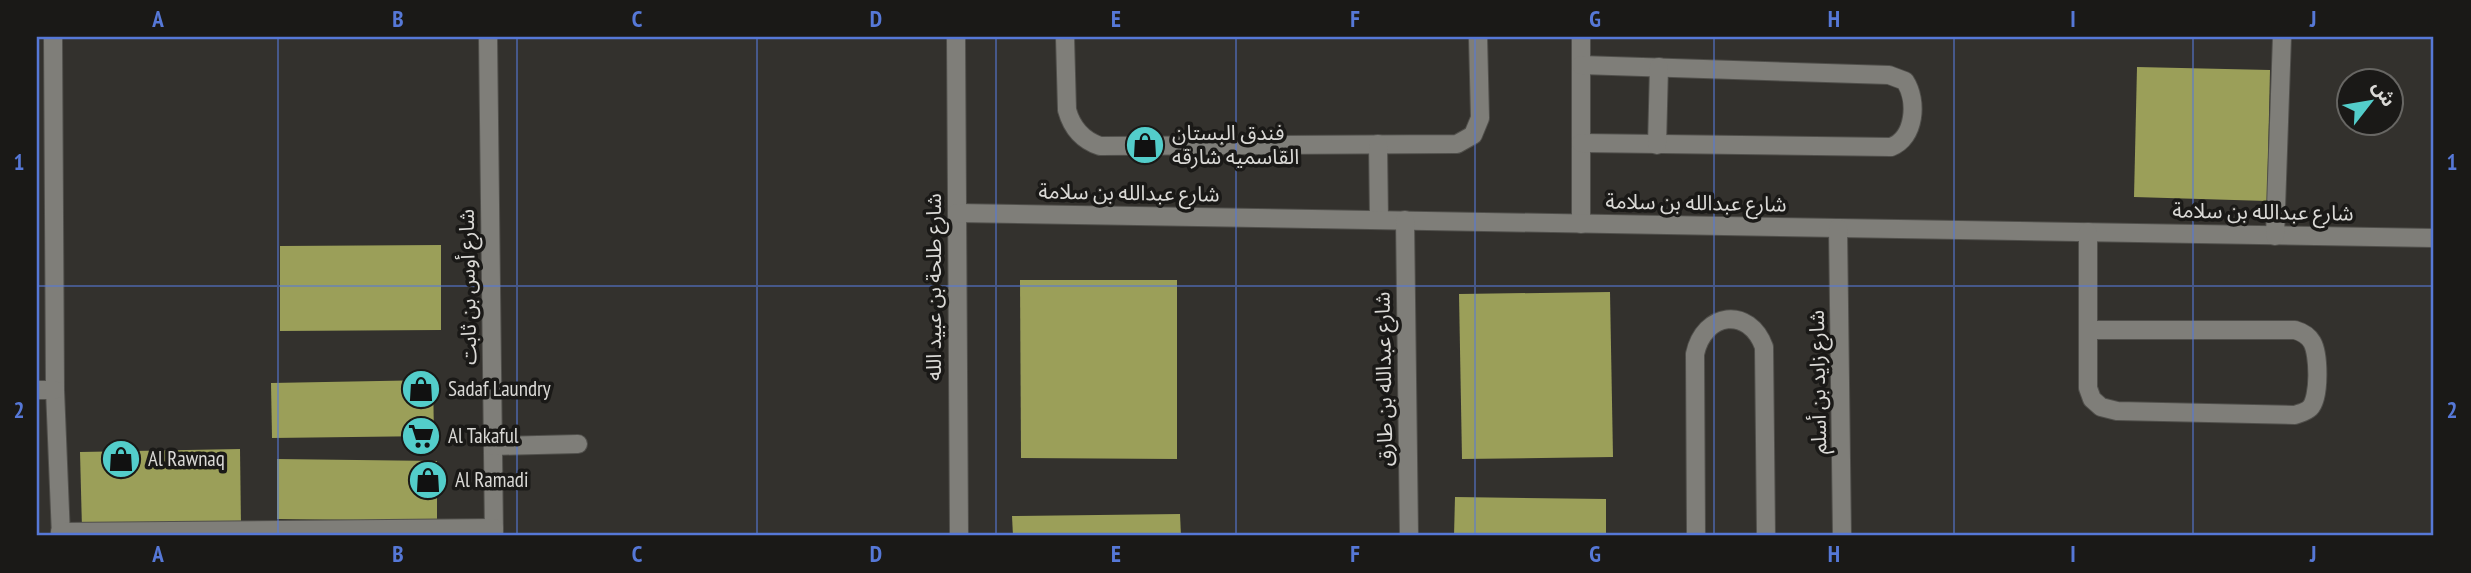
<svg xmlns="http://www.w3.org/2000/svg" width="2471" height="573" font-family="'PT Sans Narrow','Noto Sans Arabic',sans-serif">
  <style>
    .building { fill: #9b9f59 }
    .lines { fill: none; stroke-linecap: round; stroke-linejoin: round }
    .minor-casing { stroke: #504f4b; stroke-width: 20 }
    .minor { stroke: #7f7e79; stroke-width: 18 }
    .grid { fill: none; stroke: #5678d7; stroke-width: 2; stroke-opacity: 0.55 }
    .labels { text-anchor: middle; stroke-width: 7; stroke-linejoin: round; paint-order: stroke }
    .poi-label { font-size: 21px; fill: #dad9d6; stroke: #1a1917; text-anchor: start }
    .street-label { font-size: 21px; fill: #dad9d6; stroke: #1a1917 }
    .neatline { fill: none; stroke: #5678d7; stroke-width: 2.5 }
    .grid-label { font-size: 23px; text-anchor: middle; font-weight: bold; fill: #5678d7 }
  </style>
  <rect width="100%" height="100%" fill="#33312d"/>
  <!-- building -->
  <g class="building">
    <polygon points="2137,67 2270,70 2267,201 2134,197"/>
    <polygon points="441,245 441,330 280,331 280,246"/>
    <polygon points="1020,280 1177,280 1177,459 1021,458"/>
    <polygon points="1610,292 1613,457 1462,459 1459,294"/>
    <polygon points="433,380 434,436 272,438 271,383"/>
    <polygon points="240,449 241,526 82,529 80,452"/>
    <polygon points="277,459 437,461 437,521 277,519"/>
    <polygon points="1455,497 1606,499 1606,536 1454,536"/>
    <polygon points="1180,514 1181,536 1013,536 1012,516"/>
  </g>
  <g class="lines">
    <!-- minor casing -->
    <g class="minor-casing">
      <g id="minor">
        <polyline points="53,37 55,390 61,536"/>
        <polyline points="488,37 494,536"/>
        <polyline points="956,37 959,536"/>
        <path d="M1065,37l2,73c5,18 15,30 33,36l357,-2 16,-9 7,-17 -2,-81"/>
        <polyline points="1581,37 1581,224"/>
        <path d="M1581,65l308,10 16,6c13,20 10,57 -14,66l-310,-4"/>
        <polyline points="1378,144 1379,220"/>
        <polyline points="1657,145 1659,67"/>
        <polyline points="957,213 2434,238"/>
        <polyline points="1405,220 1409,536"/>
        <polyline points="1838,228 1842,536"/>
        <polyline points="2275,236 2282,37"/>
        <path d="M2088,330h207c7,2 13,5 17,12 7,12 8,56 -2,66 -4,4 -10,5 -15,7l-178,-4 -16,-4 -9,-8 -4,-11v-156"/>
        <polyline points="37,390 55,390"/>
        <polyline points="493,446 578,444"/>
        <polyline points="60,532 494,528"/>
        <path d="M1696,536l-1,-182c9,-42 54,-48 69,-7l2,189"/>
      </g>
    </g>
    <!-- minor -->
    <use href="#minor" class="minor"/>
  </g>
  <!-- grid -->
  <path class="grid" d="M278,37v499M517,37v499M757,37v499M996,37v499M1236,37v499M1475,37v499M1714,37v499M1954,37v499M2193,37v499M37,286h2397"/>
  <!-- icons -->
  <defs>
    <g id="shop-disc" transform="scale(2.0125)"><circle r="9.5" fill="#53cdca" stroke="#1a1917"/><path d="M-5-2.5h2.3a2.7 3.5 0 0 1 5.4 0H5L5.5 6h-11ZM-1.5-2.5h3a1.5 2.3 0 0 0-3 0Z" fill="#111"/></g>
    <g id="supermarket-disc" transform="scale(2.0125)"><circle r="9.5" fill="#53cdca" stroke="#1a1917"/><path d="M-6-5.5h2.5l.6 2H6L4.5 2H-2.5L-4.4-4H-6ZM-1.5 3.2a1.3 1.3 0 1 0 .1 0ZM3 3.2a1.3 1.3 0 1 0 .1 0Z" fill="#111"/></g>
  </defs>
  <g fill-rule="evenodd">
    <use href="#shop-disc" x="1145" y="145"/>
    <use href="#shop-disc" x="421" y="389"/>
    <use href="#supermarket-disc" x="421" y="436"/>
    <use href="#shop-disc" x="121" y="459"/>
    <use href="#shop-disc" x="428" y="480"/>
  </g>
  <g class="labels">
    <!-- poi labels -->
    <g class="poi-label">
      <text x="1172" y="140">فندق البستان<tspan x="1172" dy="24">القاسميه شارقه</tspan></text>
      <text x="448" y="396">Sadaf Laundry</text>
      <text x="448" y="443">Al Takaful</text>
      <text x="148" y="466">Al Rawnaq</text>
      <text x="455" y="487">Al Ramadi</text>
    </g>
    <!-- street labels -->
    <g class="street-label">
      <text transform="translate(1129 193) rotate(1)" y="7">شارع عبدالله بن سلامة</text>
      <text transform="translate(1696 203) rotate(1)" y="7">شارع عبدالله بن سلامة</text>
      <text transform="translate(2263 212) rotate(1)" y="7">شارع عبدالله بن سلامة</text>
      <text transform="translate(468 287) rotate(-91)" y="7">شارع أوس بن ثابت</text>
      <text transform="translate(934 287) rotate(-90)" y="7">شارع طلحة بن عبيد الله</text>
      <text transform="translate(1384 379) rotate(-91)" y="7">شارع عبدالله بن طارق</text>
      <text transform="translate(1818 382) rotate(-91)" y="7">شارع زايد بن أسلم</text>
    </g>
  </g>
  <!-- border -->
  <rect width="2471" height="573" fill="none" stroke="#1a1917" stroke-width="77"/>
  <!-- north arrow -->
  <g transform="translate(2370 102) rotate(59)"><circle r="33" fill="#1a1917" stroke="#676663" stroke-width="2"/>
  <path d="M0-5L12 26L0 18L-12 26Z" fill="#53cdca"/>
  <text y="-10" font-size="19" font-weight="bold" text-anchor="middle" fill="#dad9d6">ش</text>
  </g>
  <rect x="38" y="38" width="2394" height="496" class="neatline"/>
  <g class="grid-label">
    <text x="158" y="27">A</text>
    <text x="398" y="27">B</text>
    <text x="637" y="27">C</text>
    <text x="876" y="27">D</text>
    <text x="1116" y="27">E</text>
    <text x="1355" y="27">F</text>
    <text x="1595" y="27">G</text>
    <text x="1834" y="27">H</text>
    <text x="2073" y="27">I</text>
    <text x="2313" y="27">J</text>
    <text x="19" y="170">1</text>
    <text x="2452" y="170">1</text>
    <text x="19" y="418">2</text>
    <text x="2452" y="418">2</text>
    <text x="158" y="562">A</text>
    <text x="398" y="562">B</text>
    <text x="637" y="562">C</text>
    <text x="876" y="562">D</text>
    <text x="1116" y="562">E</text>
    <text x="1355" y="562">F</text>
    <text x="1595" y="562">G</text>
    <text x="1834" y="562">H</text>
    <text x="2073" y="562">I</text>
    <text x="2313" y="562">J</text>
  </g>
</svg>
